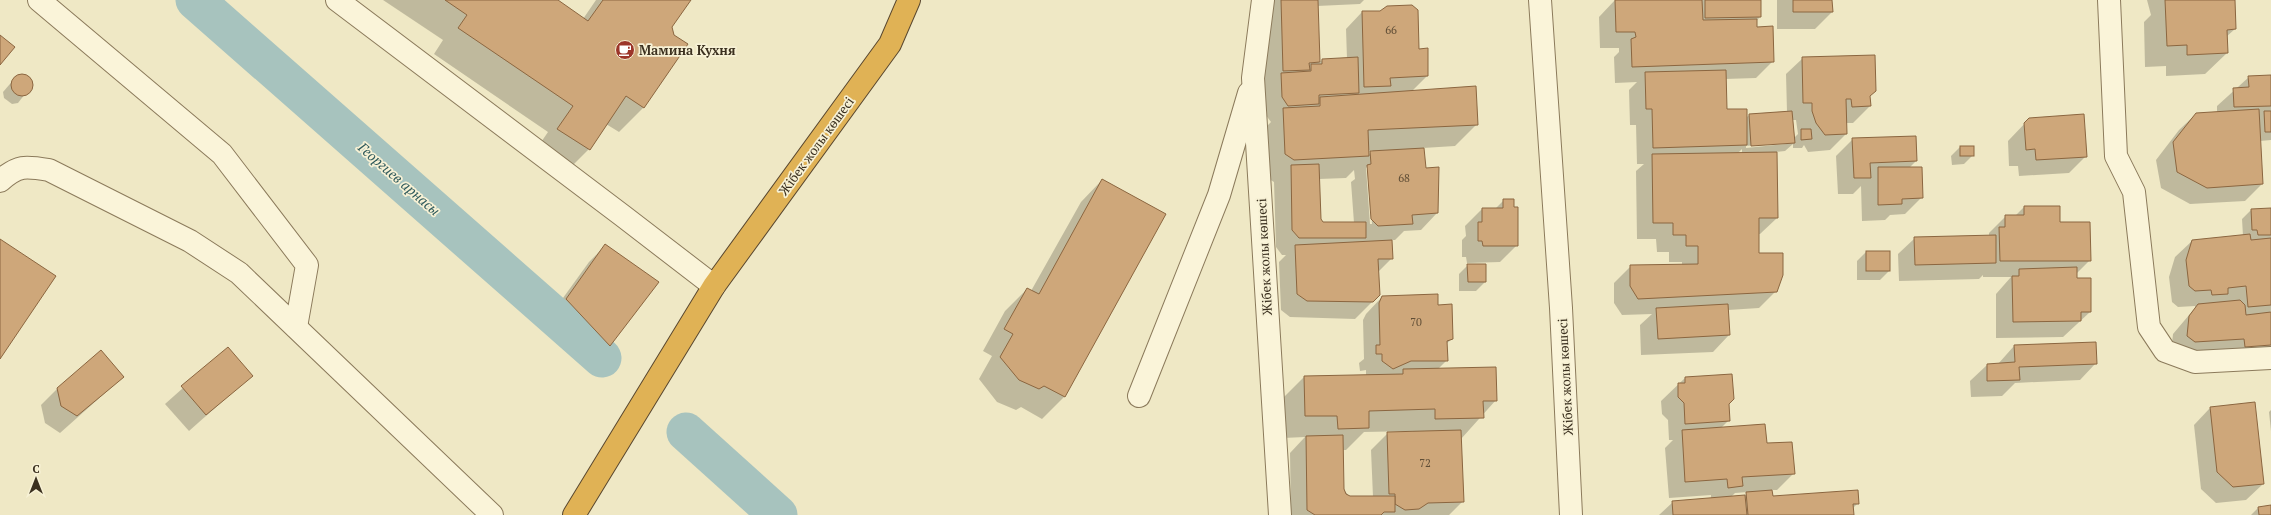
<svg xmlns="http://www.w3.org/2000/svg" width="2271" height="515" font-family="'PT Serif',serif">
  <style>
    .shadow { fill: #0003; fill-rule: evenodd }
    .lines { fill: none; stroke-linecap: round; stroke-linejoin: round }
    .canal { stroke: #a7c3be; stroke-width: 39 }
    .building { fill: #cea77a; stroke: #8b6640 }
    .minor-casing { stroke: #8b7a5b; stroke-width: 24 }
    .highway-casing { stroke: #59472f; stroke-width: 24 }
    .minor { stroke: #faf4d9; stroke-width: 22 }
    .highway { stroke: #e0b255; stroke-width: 22 }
    .labels { text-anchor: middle; stroke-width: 3.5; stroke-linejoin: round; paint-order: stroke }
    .number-label { font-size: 11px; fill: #604e36 }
    .poi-label { font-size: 13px; font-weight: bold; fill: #3b301f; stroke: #f7f1d5; text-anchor: start }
    .street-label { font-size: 13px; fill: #3b301f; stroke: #f7f1d5 }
    .water-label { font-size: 14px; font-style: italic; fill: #2e595b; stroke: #f7f1d5 }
  </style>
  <rect width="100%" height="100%" fill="#efe8c5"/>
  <!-- shadow -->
  <g class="shadow">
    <polygon points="383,0 556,0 583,19 596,0 690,0 671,26 674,36 686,45 643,108 619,132 606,124 589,149 564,174 533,154 548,132 434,54 443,40"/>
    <path d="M1272,0h92l-4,4 -43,2 2,57 3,-3 25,-1 -1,-30 16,-17 56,38 9,26 -15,15 65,33 -22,22 -32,2 2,21 13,-1 -1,45 -16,17 -17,1 -9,9h-4l1,18 -14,14 -6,30 -17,17 -65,-2 -9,-7 -2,-48 7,-7h-4l-6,-8 -2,-65 -10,-6 -2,-45 9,-9 -6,-8 -1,-100zM1373,150l-5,5v-4zM1368,166l4,58h-2l-4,-56zM1354,170l1,9 -4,3 3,41h-32l-2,-3 -1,-41 27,-1z"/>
    <path d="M1615,0h145v17l-4,4v7l17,33 -17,17 -31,1 1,31 20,8 3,-3 38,-3 -1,-38 17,-16 66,38 1,10 -17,17h-7v11l-16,16 -22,2 -4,-7 -2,3h-9v-4l-8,7 -9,1 1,66 -17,16h-2v20l18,37 -17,17 -31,2 1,25 -16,17 -72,3 -1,-30 12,-11 -30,1 -8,-12v-20l17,-17 51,-1v-3h-13v-10h-12l-1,-13h-19l-1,-68 8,-7h-7l-1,-39h-6l-1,-35 8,-8 -22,1 -1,-26 5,-5v-4h-19l-1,-31zM1792,120h4l2,14 -4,4zM1786,142v2l-40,4v-2zM1742,149v4h-4z"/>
    <polygon points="1777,0 1831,0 1832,12 1815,29 1777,29"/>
    <polygon points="2147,0 2234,0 2235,29 2226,37 2227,53 2205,74 2166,76 2166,66 2145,67 2144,22 2151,15"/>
    <polygon points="26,76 31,79 32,85 18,103 12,104 4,98 3,92 16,77"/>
    <polygon points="2249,77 2271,85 2271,140 2260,141 2262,184 2245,201 2190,204 2161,188 2156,160 2179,130 2196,114 2217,112 2217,106"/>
    <polygon points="2029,119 2086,156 2069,173 2019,176 2018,166 2009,166 2008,141"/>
    <polygon points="1853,139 1916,161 1909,168 1922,197 1905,214 1890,215 1885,220 1862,221 1861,186 1853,194 1838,194 1836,156"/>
    <polygon points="1960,147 1973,155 1964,164 1952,165 1951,156"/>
    <polygon points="1102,180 1164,214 1064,397 1042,419 1021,407 1016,410 997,402 979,379 992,356 983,351 1005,311 1027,289 1031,291 1081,202"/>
    <polygon points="1504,200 1517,245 1500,262 1467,263 1466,257 1462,257 1462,240 1466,236 1465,226 1482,209 1495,209"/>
    <polygon points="2024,207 2059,223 2090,260 2076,274 2076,279 2090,312 2063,337 1996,338 1996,294 2011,277 1983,277 1983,275 1979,279 1899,281 1898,254 1915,238 1989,236 1989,233 2006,216 2015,216"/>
    <polygon points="2271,209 2271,311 2269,314 2271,313 2271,360 2171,353 2173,334 2195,308 2195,306 2178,307 2172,302 2169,277 2175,257 2192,241 2243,236 2242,219 2251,210"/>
    <polygon points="606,245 658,282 609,345 593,362 550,316 589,262"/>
    <polygon points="1866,252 1889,271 1880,280 1857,280 1857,261"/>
    <polygon points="1468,265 1485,282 1476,291 1459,291 1459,274"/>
    <path d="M1382,297l55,9 15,33 -6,5 1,16 -9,9 58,31 -35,39 2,62 -14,14h-158l-1,-62 15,-16 -22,1 -1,-39 22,-22 62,-1v-6l-6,1 -1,-8 5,-4 -1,-39 3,-6zM1413,431v2h-25l-17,17 2,47h-23l-7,-8v-39h3l18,-18z"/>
    <polygon points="2014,346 2096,363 2080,380 2015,383 2002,396 1971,397 1970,381 1987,365 1998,364"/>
    <polygon points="228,348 251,376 189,431 165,404"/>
    <polygon points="123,377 60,433 45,423 41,405 58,388"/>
    <path d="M1685,378l43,26 1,16 -8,8 45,17 28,28 -17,17h-6l1,7 86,6 -5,5v7h-194l14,-13 38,-3v-4l-42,3 -4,-50 8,-8h-4l-1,-20 -6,-6 -1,-13zM1748,492l-4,4 -13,1 4,-4z"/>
    <polygon points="2210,408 2263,484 2246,500 2216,503 2201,489 2194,425"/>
    <polygon points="2271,410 2271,431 2269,412"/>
    <polygon points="2271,506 2271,515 2251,515 2258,508"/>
  </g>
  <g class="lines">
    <!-- canal -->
    <g class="canal">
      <polyline points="195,0 602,358"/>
      <polyline points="686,432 778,515"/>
    </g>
  </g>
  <!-- building -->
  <g class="building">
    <polygon points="445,0 558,0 588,21 603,0 691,0 672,27 674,35 688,44 644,108 626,96 590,150 557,129 573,106 458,28 467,15"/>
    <polygon points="1281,0 1318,0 1320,62 1309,63 1310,70 1283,71"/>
    <polygon points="1615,0 1702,0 1703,20 1757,19 1757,27 1773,26 1774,62 1632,67 1631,39 1636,37 1635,32 1616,32"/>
    <polygon points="1705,0 1761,0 1761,17 1705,18"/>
    <polygon points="1793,0 1832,0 1833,12 1793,12"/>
    <polygon points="2165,0 2235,0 2236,29 2227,30 2228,53 2187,55 2187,45 2167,46"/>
    <polygon points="1412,5 1418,10 1419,49 1428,48 1428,76 1390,78 1391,86 1364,87 1362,11 1380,11 1387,6"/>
    <polygon points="0,35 15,47 0,65"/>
    <polygon points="1875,55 1876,91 1870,96 1871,106 1852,107 1851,99 1846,99 1847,134 1825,135 1816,123 1812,111 1812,103 1803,103 1802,57"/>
    <polygon points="1358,57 1359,93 1319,95 1319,104 1288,106 1282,97 1281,73 1311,71 1311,64 1322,64 1322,59"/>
    <polygon points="1726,70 1727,109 1747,109 1747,145 1653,148 1652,109 1646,109 1645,72"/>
    <circle cx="22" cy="85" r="11"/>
    <polygon points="2271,75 2271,106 2234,107 2233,88 2249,87 2248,76"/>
    <polygon points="1476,86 1478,125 1368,130 1369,156 1294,160 1285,154 1283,108 1320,106 1320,97"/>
    <polygon points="2259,109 2263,184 2207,188 2177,172 2173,142 2196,113"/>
    <polygon points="1792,111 1795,143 1751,146 1749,114"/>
    <polygon points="2264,111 2271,111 2271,132 2265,132"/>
    <polygon points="2084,114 2087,157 2036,160 2035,149 2026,150 2024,123 2029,118"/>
    <polygon points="1801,129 1811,129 1812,139 1801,140"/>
    <polygon points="1916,136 1917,161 1870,163 1871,178 1854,178 1852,138"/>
    <rect x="1960" y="146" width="14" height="10"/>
    <polygon points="1424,148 1426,168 1439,167 1438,213 1412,215 1413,224 1378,226 1371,219 1367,165 1371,164 1370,151"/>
    <polygon points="1777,152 1778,218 1759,218 1759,253 1783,253 1783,275 1777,292 1638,299 1630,286 1630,265 1698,264 1698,246 1686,246 1686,235 1673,235 1673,223 1653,223 1652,154"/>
    <polygon points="1319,164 1321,219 1323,222 1366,222 1366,238 1299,238 1292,230 1291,165"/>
    <polygon points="1878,167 1922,167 1923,198 1902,199 1902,204 1878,205"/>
    <polygon points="1102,179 1166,214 1065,397 1044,386 1039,389 1019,380 1000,357 1013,334 1004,329 1027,288 1039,294"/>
    <polygon points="1503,199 1514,199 1514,207 1518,207 1518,246 1483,246 1482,241 1478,241 1478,222 1482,222 1482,208 1503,208"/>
    <polygon points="2024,206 2060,206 2060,222 2090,222 2091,261 2000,261 1999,227 2005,227 2005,215 2024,215"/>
    <polygon points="2271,208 2271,235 2258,235 2257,230 2252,230 2251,209"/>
    <polygon points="2250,234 2251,240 2271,238 2271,305 2248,307 2246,286 2228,288 2228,294 2212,295 2211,290 2195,291 2189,286 2186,260 2192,240"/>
    <polygon points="1996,235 1996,263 1915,265 1914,237"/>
    <polygon points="0,239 56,276 0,359"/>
    <polygon points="1392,240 1393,259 1378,259 1380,295 1373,302 1307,301 1297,294 1295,245"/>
    <polygon points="605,244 659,282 610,346 566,299"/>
    <rect x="1866" y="251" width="24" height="20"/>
    <polygon points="1467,264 1486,264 1486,282 1468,282"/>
    <polygon points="2077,267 2077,278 2091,278 2091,312 2081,312 2081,321 2013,322 2012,276 2019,276 2019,269"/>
    <polygon points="1438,294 1438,305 1452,304 1453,339 1447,341 1448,361 1411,361 1393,369 1382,361 1382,354 1376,354 1376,345 1380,345 1379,303 1382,296"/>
    <polygon points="2240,300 2245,305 2246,315 2271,312 2271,345 2245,347 2244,339 2195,342 2187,336 2189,316 2198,304"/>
    <polygon points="1728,304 1730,335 1658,339 1656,308"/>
    <polygon points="2096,342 2097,364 2019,367 2020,380 1987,381 1987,364 2015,362 2014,345"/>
    <polygon points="228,347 253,376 206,415 181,386"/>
    <polygon points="101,350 124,377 77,416 61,406 57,388"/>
    <polygon points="1496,367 1497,401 1483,401 1484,418 1435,419 1435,409 1369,411 1369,428 1338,429 1337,416 1305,416 1304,376 1403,374 1403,369"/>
    <polygon points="1732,374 1734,399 1729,404 1730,421 1685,424 1684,403 1678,397 1678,383 1685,383 1685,377"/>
    <polygon points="2255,402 2264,484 2233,487 2217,472 2210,407"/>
    <polygon points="1765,424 1767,443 1792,442 1795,474 1742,477 1743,486 1728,488 1727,479 1685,482 1682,430"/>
    <polygon points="1461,430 1464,502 1428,503 1419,509 1405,510 1395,504 1395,494 1389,494 1387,432"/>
    <polygon points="1343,435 1344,489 1346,494 1350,496 1395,496 1395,512 1384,512 1381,515 1315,515 1307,510 1306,436"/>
    <polygon points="1772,490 1773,496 1858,490 1859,504 1853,504 1854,515 1748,515 1746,492"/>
    <polygon points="1745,495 1747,515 1673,515 1672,501"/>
    <polygon points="2271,505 2271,515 2259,515 2258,507"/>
  </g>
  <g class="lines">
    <!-- minor casing -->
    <g class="minor-casing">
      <g id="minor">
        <polyline points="39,0 222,154 307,265 296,327"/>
        <polyline points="337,0 623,216 714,286"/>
        <polyline points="1263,0 1253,78 1280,515"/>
        <polyline points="1540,0 1561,308 1571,515"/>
        <polyline points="2109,0 2116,156 2134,192 2149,327 2165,351 2195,362 2271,358"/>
        <path d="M0,181c18,-16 25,-15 49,-11l141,71 49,32 253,242"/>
        <polyline points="1139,396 1219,195 1249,93"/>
      </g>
    </g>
    <!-- highway casing -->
    <g class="highway-casing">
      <polyline id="highway" points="574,515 714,286 890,44 909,0"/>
    </g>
    <!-- minor -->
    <use href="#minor" class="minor"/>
    <!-- highway -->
    <use href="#highway" class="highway"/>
  </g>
  <!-- icons -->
  <defs>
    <g id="cafe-disc" transform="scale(1)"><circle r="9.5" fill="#9c3529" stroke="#f7f1d5"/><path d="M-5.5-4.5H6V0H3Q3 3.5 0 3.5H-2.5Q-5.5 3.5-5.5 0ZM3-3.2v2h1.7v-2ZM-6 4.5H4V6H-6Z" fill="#fff"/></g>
  </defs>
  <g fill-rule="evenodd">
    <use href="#cafe-disc" x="625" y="50"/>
  </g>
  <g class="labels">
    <!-- number labels -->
    <g class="number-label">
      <text x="1391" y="34">66</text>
      <text x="1404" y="182">68</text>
      <text x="1416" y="326">70</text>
      <text x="1425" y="467">72</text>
    </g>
    <!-- poi labels -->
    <g class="poi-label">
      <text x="639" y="55">Мамина Кухня</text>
    </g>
    <!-- street labels -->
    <g class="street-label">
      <text transform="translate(816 146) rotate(-54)" y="5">Жібек жолы көшесі</text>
      <text transform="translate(1264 257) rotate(-93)" y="5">Жібек жолы көшесі</text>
      <text transform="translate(1565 377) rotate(-93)" y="5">Жібек жолы көшесі</text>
    </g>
    <!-- water labels -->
    <g class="water-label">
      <text transform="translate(399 179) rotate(41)" y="5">Георгиев арнасы</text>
    </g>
  </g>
  <!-- north arrow -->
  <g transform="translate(36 479)" stroke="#f7f1d5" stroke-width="3" paint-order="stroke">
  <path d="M0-3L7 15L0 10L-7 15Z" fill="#3b301f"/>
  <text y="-6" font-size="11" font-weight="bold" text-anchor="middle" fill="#3b301f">С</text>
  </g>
</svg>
